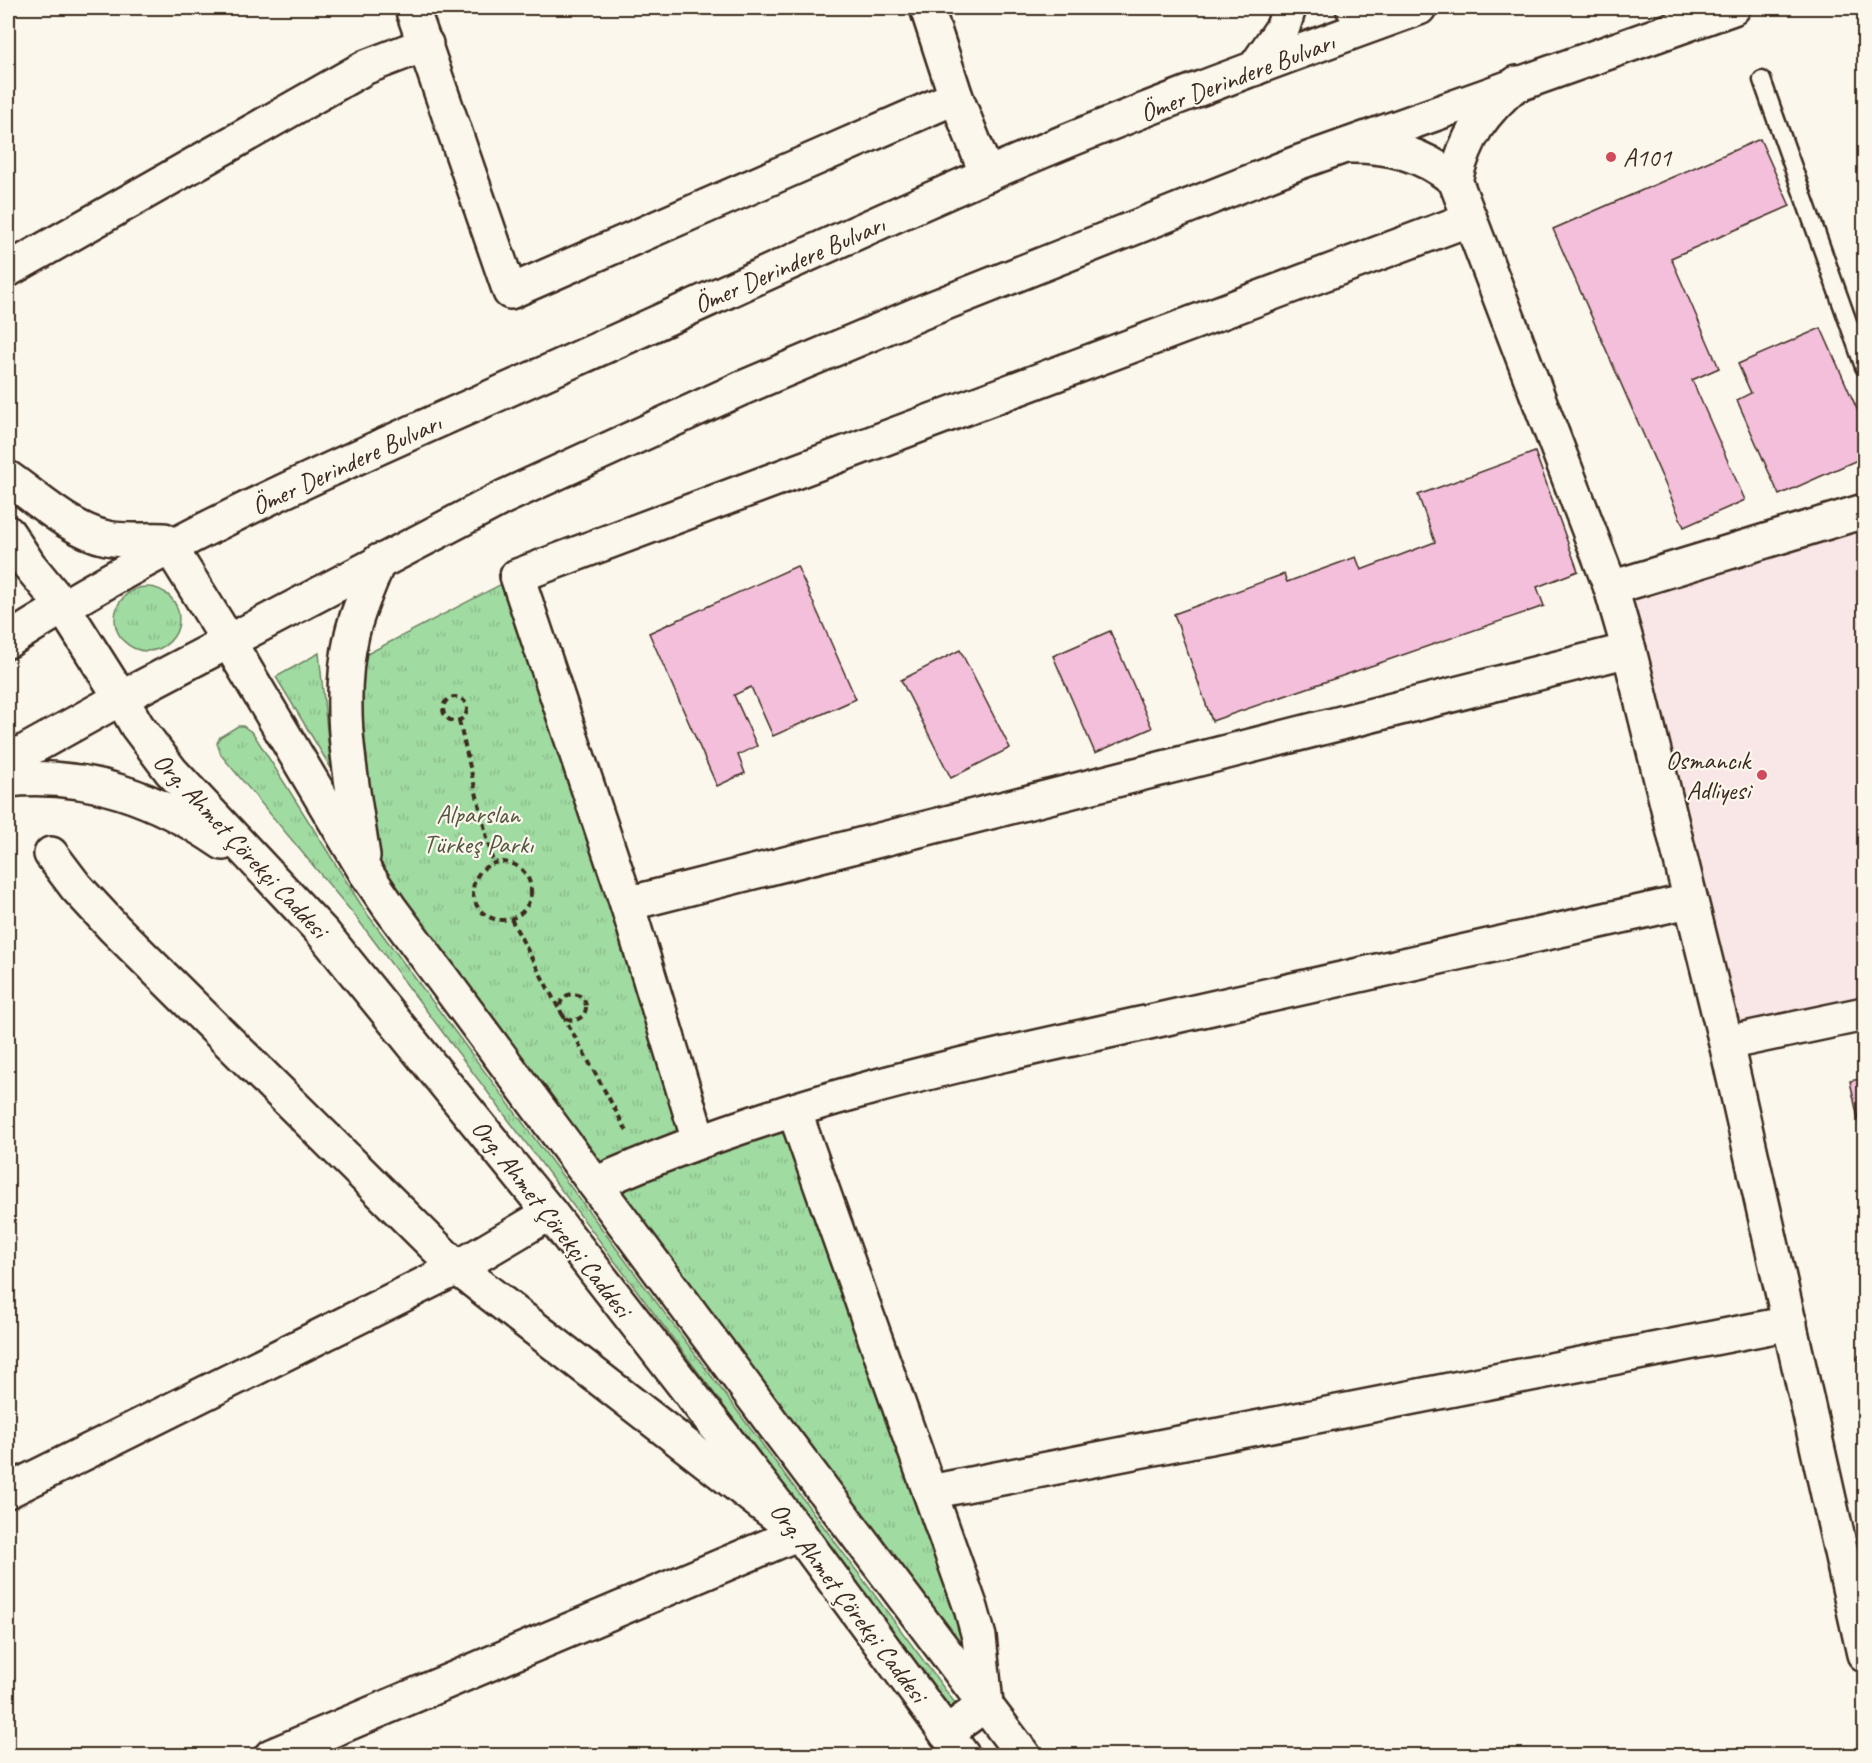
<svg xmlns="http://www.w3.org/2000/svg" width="1872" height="1763" font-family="Caveat,sans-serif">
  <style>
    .built { fill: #f9e6e7 }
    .grass { fill: url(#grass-tufts); stroke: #6e8260; stroke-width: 1.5 }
    .building { fill: #f3bfdb; stroke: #3b2a1e; stroke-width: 1.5 }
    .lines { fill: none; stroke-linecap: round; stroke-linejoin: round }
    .service-casing { stroke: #3b2a1e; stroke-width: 21 }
    .minor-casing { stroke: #3b2a1e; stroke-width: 38 }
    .tertiary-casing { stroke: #3b2a1e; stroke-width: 38 }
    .secondary-casing { stroke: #3b2a1e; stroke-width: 38 }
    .trunk-casing { stroke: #3b2a1e; stroke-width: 38 }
    .path { stroke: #3b2a1e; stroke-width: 4; stroke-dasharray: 6 4.5; stroke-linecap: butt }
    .service { stroke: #fbf7ec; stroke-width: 16 }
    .minor { stroke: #fbf7ec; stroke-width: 33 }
    .tertiary { stroke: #fbf7ec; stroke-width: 33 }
    .secondary { stroke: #fbf7ec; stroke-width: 33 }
    .trunk { stroke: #fbf7ec; stroke-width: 33 }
    .poi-dot { fill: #d1495b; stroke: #fbf7ec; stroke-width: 2 }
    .labels { text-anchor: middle; stroke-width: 4.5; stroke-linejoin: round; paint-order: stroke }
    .street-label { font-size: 26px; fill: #3b2a1e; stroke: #fbf7ec }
    .poi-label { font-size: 26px; fill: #3b2a1e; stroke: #fbf7ec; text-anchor: start }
    .park-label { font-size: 26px; fill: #54563f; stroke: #fbf7ec }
  </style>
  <defs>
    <pattern id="grass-tufts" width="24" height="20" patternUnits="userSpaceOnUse" patternTransform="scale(1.5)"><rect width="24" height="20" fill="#a0dba2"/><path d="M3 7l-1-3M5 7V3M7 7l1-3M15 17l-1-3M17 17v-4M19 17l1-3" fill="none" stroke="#8bbc8b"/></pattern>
  </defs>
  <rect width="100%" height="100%" fill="#fbf7ec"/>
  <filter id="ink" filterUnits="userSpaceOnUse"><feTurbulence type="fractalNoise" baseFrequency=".0167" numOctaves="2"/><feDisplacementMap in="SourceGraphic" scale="12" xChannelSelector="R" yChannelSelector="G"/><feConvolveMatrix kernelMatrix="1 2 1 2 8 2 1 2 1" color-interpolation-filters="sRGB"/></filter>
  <g filter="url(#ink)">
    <!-- built -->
    <polygon class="built" points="1864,511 1864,1014 1726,1043 1611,588"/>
    <!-- grass -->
    <g class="grass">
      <polygon points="517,576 699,1140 794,1110 986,1704 366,873 346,665"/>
      <circle cx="147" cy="619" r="32"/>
      <polygon points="319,653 331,768 276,677"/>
      <polygon points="238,726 243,726 253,733 365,911 964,1715 959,1719 356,917 221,755 217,743 220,737"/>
    </g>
    <!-- building -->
    <g class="building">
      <polygon points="1760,139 1790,206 1671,258 1719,368 1692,380 1745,500 1684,527 1553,229"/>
      <polygon points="1821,328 1864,425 1864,457 1779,495 1737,400 1751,393 1738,364"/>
      <polygon points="1535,452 1578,571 1537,587 1544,606 1212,721 1174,614 1284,574 1287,582 1356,557 1361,570 1435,542 1418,495"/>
      <polygon points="797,566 856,699 773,736 751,687 734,695 757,746 738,755 745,773 717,786 649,633"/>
      <polygon points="1110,631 1152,728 1095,753 1053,656"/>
      <polygon points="960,650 1010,748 951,778 901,680"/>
      <polygon points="1864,1078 1864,1147 1850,1081"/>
      <polygon points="1864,1350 1864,1365 1857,1358"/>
    </g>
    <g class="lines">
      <!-- service casing -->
      <g class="service-casing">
        <polyline id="service" points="1762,80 1864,367"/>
      </g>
      <!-- minor casing -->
      <g class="minor-casing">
        <g id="minor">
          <polyline points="412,8 510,292 956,97"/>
          <polyline points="927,8 956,97 987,175"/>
          <polyline points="1353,8 1397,15"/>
          <polyline points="1254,69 1283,27 1289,8"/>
          <path d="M1345,146c43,-1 76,7 110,34l156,408 18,62 97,393 138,611"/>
          <path d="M1455,180c11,-44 27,-67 62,-97"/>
          <polyline points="8,270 366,67 426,44"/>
          <polyline points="1611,588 1864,511"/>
          <polyline points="51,854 76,887 114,928 457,1268 799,1533 271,1756"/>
          <polyline points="627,904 1629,650"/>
          <polyline points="1726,1043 1864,1014"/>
          <polyline points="794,1110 971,1608 979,1637 986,1704"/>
          <polyline points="699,1141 627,904 517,576 1470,219"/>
          <path d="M595,1184c175,-79 363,-120 550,-161 182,-41 363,-82 544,-122"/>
          <polyline points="8,1491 457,1268 550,1213"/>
          <polyline points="930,1492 1790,1323"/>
        </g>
      </g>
      <!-- tertiary casing -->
      <g class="tertiary-casing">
        <g id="tertiary">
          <path d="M8,478c30,21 62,52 99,60 18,4 38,1 57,2l6,7"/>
          <polyline points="8,533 29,565 62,605"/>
          <polyline points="946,1733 986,1704"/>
        </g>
      </g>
      <!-- secondary casing -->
      <g class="secondary-casing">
        <g id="secondary">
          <polyline points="229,642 366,873 390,908 773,1424 1024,1756"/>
          <polyline points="121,698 137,726 171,771 323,933 550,1213 799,1533 963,1756"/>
          <path d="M8,780c80,-8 150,19 215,63"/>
          <path d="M363,856c-11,-73 -28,-149 -11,-222 6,-25 17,-49 27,-73"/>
        </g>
      </g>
      <!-- trunk casing -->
      <g class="trunk-casing">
        <g id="trunk">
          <polyline points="170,547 229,642"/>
          <polyline points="62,605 121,698"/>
          <path d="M8,641c177,-114 373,-194 564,-280 137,-61 274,-125 412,-185 142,-62 289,-115 435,-168"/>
          <polyline points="8,761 121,698 504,497 740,389 925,311 1297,163 1733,8"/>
        </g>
      </g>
      <!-- path -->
      <g class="path">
        <circle cx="455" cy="709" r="12"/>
        <polyline points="459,721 493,863"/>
        <circle cx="502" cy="891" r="29"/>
        <polyline points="511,919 560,1011"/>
        <circle cx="573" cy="1007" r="13"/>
        <polyline points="563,1015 628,1133"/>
      </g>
      <!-- service -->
      <use href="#service" class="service"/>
      <!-- minor -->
      <use href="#minor" class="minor"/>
      <!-- tertiary -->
      <use href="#tertiary" class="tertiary"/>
      <!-- secondary -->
      <use href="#secondary" class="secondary"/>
      <!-- trunk -->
      <use href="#trunk" class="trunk"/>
    </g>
  </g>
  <!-- markers -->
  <g class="poi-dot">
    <circle cx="1611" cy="157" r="6"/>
    <circle cx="1762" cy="775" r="6"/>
  </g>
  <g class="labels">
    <!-- street labels -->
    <g class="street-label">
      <text transform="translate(1237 77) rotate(-21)" y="9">Ömer Derindere Bulvarı</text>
      <text transform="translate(789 264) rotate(-24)" y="9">Ömer Derindere Bulvarı</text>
      <text transform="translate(346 464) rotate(-25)" y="9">Ömer Derindere Bulvarı</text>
      <text transform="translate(241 845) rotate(47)" y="9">Org. Ahmet Çörekçi Caddesi</text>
      <text transform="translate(552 1218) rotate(52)" y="9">Org. Ahmet Çörekçi Caddesi</text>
      <text transform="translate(849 1602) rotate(53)" y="9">Org. Ahmet Çörekçi Caddesi</text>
    </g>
    <!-- poi labels -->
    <g class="poi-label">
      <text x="1623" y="166">A101</text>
      <text x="1750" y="769" text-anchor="end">Osmancık<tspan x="1750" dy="30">Adliyesi</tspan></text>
    </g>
    <!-- park labels -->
    <g class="park-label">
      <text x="478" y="823">Alparslan<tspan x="478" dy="30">Türkeş Parkı</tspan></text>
    </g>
  </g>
  <!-- margin -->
  <rect width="1872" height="1763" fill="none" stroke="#fbf7ec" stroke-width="30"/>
  <rect x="15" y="15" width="1842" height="1733" fill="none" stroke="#3b2a1e" stroke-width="2" filter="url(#ink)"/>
</svg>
